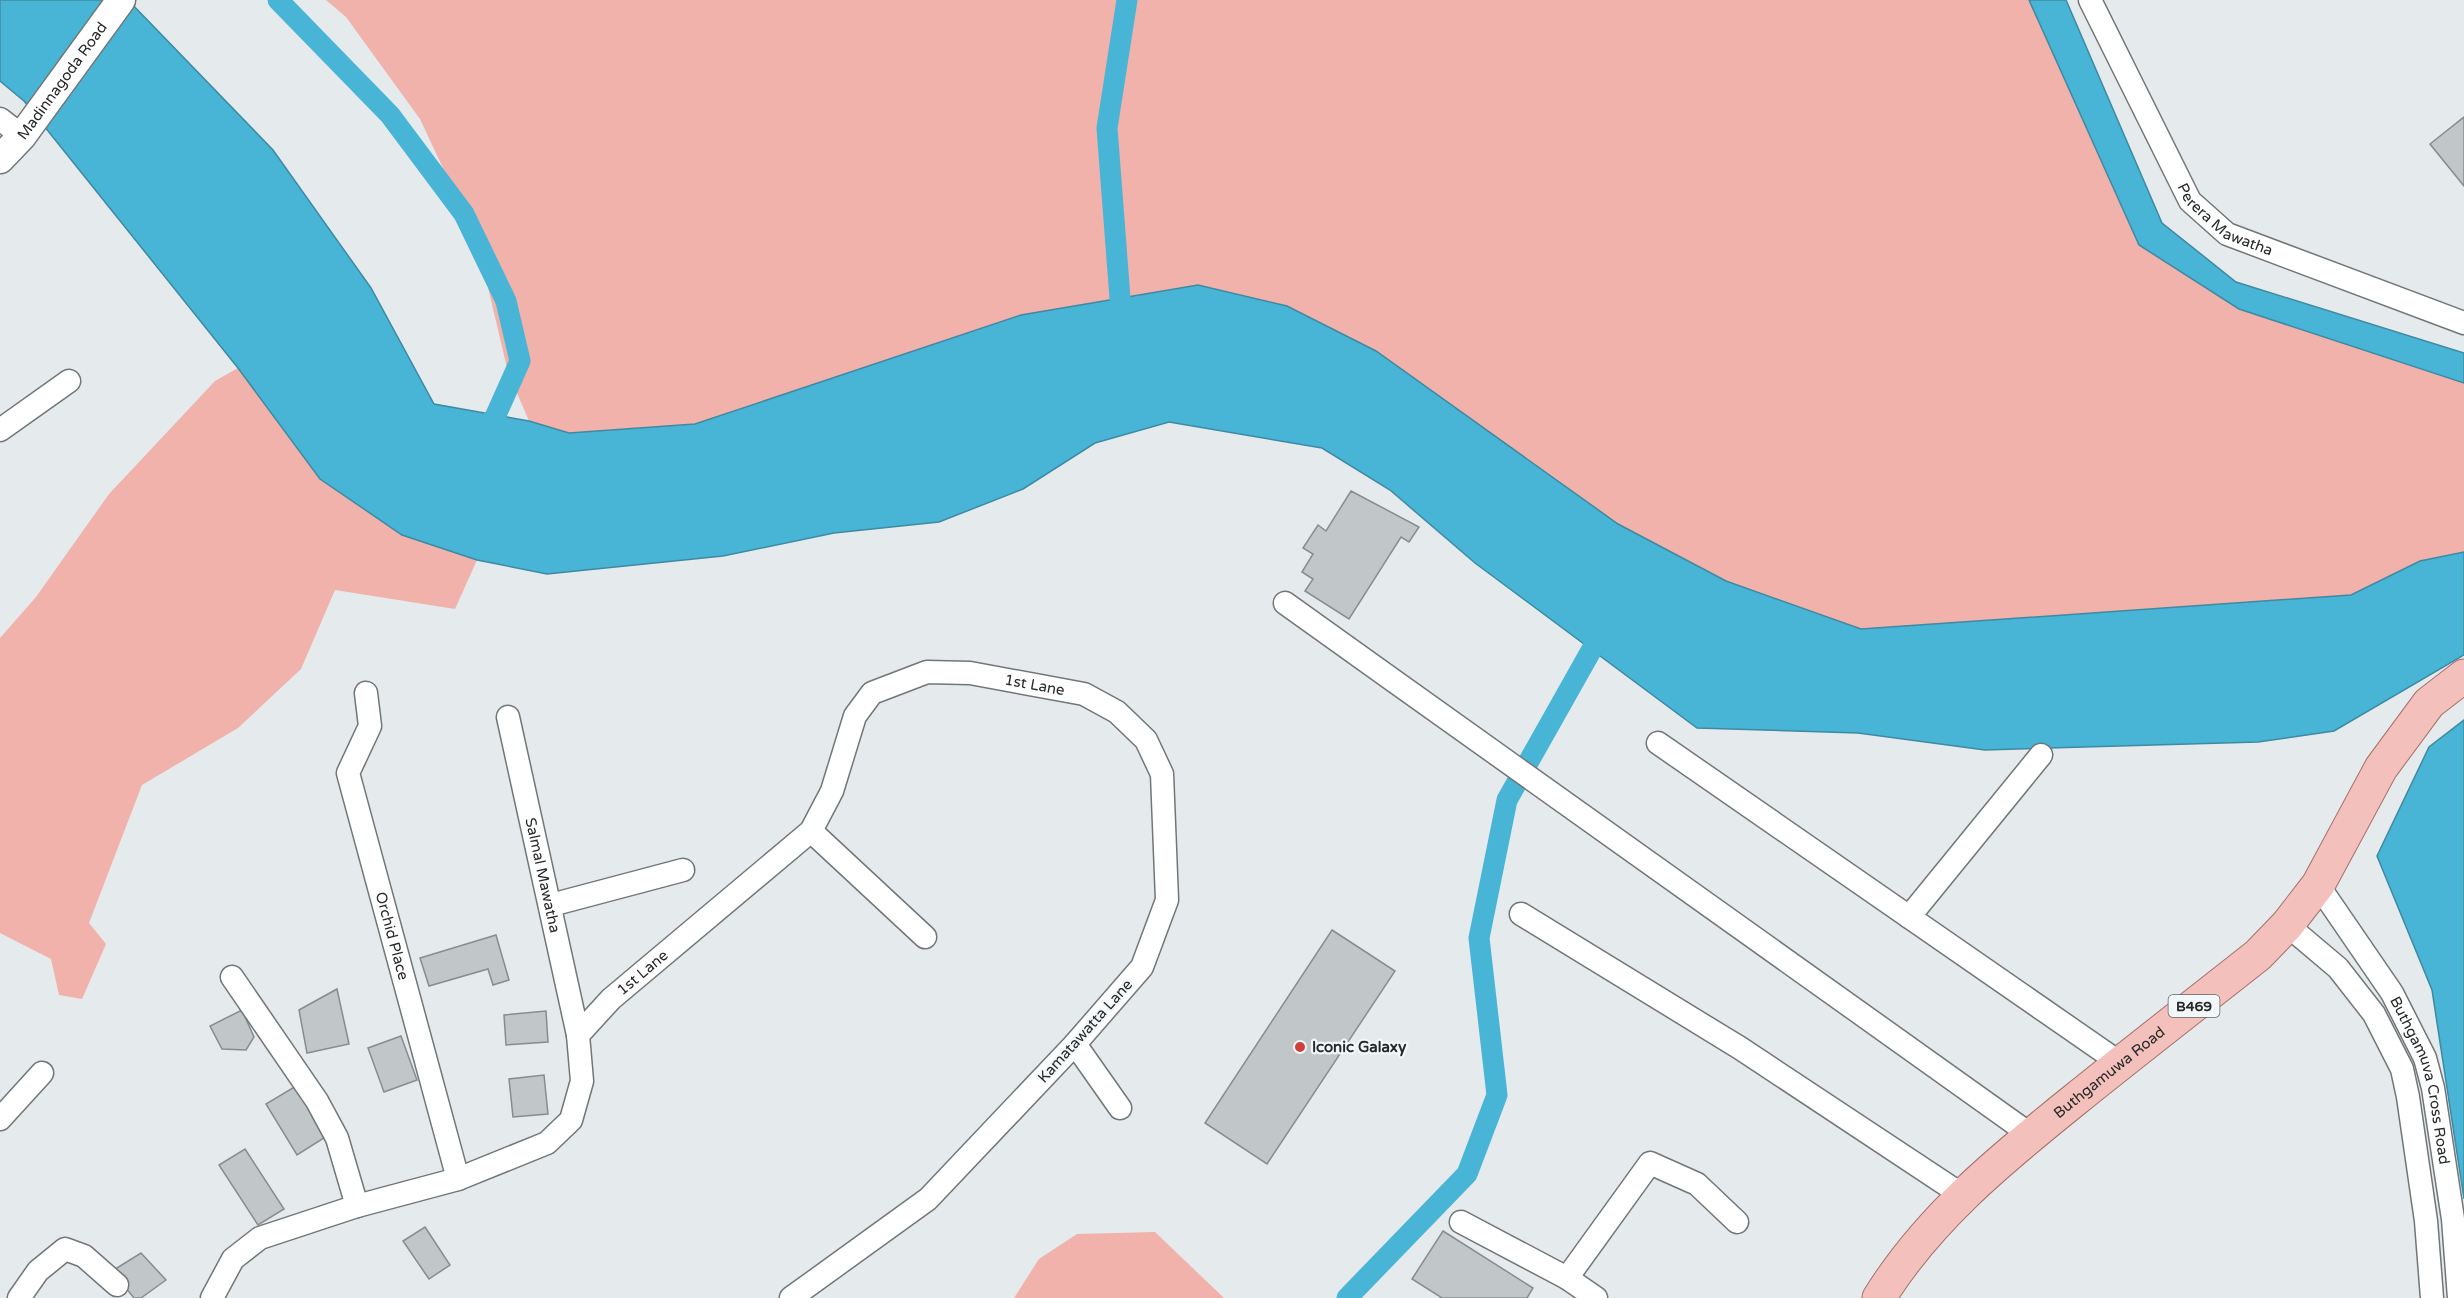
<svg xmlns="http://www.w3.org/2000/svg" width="2464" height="1298" font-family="'Varela Round',sans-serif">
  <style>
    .green { fill: #f0b2ab }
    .water { fill: #48b4d6; stroke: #3e8aa2; stroke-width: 1.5 }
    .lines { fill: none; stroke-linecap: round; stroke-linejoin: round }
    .canal { stroke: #48b4d6; stroke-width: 21 }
    .building { fill: #c1c6c8; stroke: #878d8f; stroke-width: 1.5 }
    .minor-casing { stroke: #717678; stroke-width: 25 }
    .tertiary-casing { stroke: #717678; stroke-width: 31 }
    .primary-casing { stroke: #a6706a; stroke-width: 35 }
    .minor { stroke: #fff; stroke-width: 22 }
    .tertiary { stroke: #fff; stroke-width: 28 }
    .primary { stroke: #f3c0bb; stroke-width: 33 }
    .poi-dot { fill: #cf403c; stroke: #f2f8fa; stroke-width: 2 }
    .labels { text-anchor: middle; stroke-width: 4.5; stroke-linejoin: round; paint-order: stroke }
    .shield { fill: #f2f8fa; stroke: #636668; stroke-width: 1.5 }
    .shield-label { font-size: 14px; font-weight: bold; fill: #262829 }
    .street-label { font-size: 15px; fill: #262829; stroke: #f2f8fa }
    .poi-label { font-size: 15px; font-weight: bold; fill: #262829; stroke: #f2f8fa; text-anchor: start }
  </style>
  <rect width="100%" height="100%" fill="#e5eaed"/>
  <!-- green -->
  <g class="green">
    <polygon points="326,0 2029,0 2139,245 2464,383 2464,552 2420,561 2351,595 1861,629 1726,581 1618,524 1376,351 1021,315 695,424 569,433 529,421 508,372 477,241 420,119 346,17"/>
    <polygon points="238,368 320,479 402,535 477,560 455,609 335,590 301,669 238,728 142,785 89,923 106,944 82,999 59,995 51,959 0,933 0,638 36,597 109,494 215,381"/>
    <polygon points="1155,1232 1224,1298 1014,1298 1039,1259 1077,1234"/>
  </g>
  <!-- water -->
  <g class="water">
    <polygon points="0,0 128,0 273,150 371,288 434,404 529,421 569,433 695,424 1021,315 1198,285 1287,306 1376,351 1618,524 1726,581 1861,629 2351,595 2420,561 2464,552 2464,655 2334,731 2258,742 1985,750 1858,733 1697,728 1475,563 1390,490 1322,448 1169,422 1095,443 1023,489 939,522 834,533 723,556 547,574 477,560 402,535 320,479 238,368 24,101 0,81"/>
    <polygon points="2029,0 2066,0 2162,223 2236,282 2464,353 2464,383 2239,309 2139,245"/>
    <polygon points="2464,720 2464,1199 2432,990 2377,856 2429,747"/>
  </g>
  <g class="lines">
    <!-- canal -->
    <g class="canal">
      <polyline points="278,0 390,115 464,214 506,301 520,361 495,417 477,439"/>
      <polyline points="1120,298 1107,128 1127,0"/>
      <polyline points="1347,1298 1467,1174 1497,1095 1479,938 1507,800 1605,626"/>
    </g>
  </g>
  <!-- building -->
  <g class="building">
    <polygon points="2464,117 2464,186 2430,144"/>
    <polygon points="1351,491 1419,527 1409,542 1401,537 1349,619 1305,591 1313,579 1302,572 1313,554 1303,548 1318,525 1326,531"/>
    <polygon points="1332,930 1395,971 1267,1164 1205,1123"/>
    <polygon points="496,935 509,980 493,985 488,969 429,986 420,958"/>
    <polygon points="337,989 349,1044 307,1053 299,1010"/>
    <polygon points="242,1010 254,1037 246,1050 222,1049 210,1026"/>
    <polygon points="546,1011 548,1042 506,1045 504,1015"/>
    <polygon points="401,1036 417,1080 384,1092 368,1048"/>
    <polygon points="544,1075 548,1114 513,1117 509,1079"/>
    <polygon points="296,1086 327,1136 297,1155 266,1104"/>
    <polygon points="245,1149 284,1209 258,1225 219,1165"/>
    <polygon points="425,1227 450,1265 429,1279 403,1241"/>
    <polygon points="1443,1231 1533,1288 1527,1298 1442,1298 1412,1279"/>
    <polygon points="141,1253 166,1280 141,1298 134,1298 112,1271"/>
  </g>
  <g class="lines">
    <!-- minor casing -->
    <g class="minor-casing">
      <g id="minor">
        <path id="s1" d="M2090,0l100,201 37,33 237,89"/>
        <polyline points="0,119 22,136"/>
        <polyline points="0,430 69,381"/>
        <path d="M1285,603c248,178 498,353 746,532"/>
        <path id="s2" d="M366,693l4,33 -22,47 110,406"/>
        <path id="s3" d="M508,717l70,318"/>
        <polyline points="1658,743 2120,1063"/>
        <polyline points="811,831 925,937"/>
        <path id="s4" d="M2318,885l74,108 33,65 8,30 20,131 6,79"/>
        <polyline points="551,905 683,870"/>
        <polyline points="1521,914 1740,1048 1962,1195"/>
        <polyline points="1909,917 2041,755"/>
        <polyline points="2287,925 2338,968 2374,1014 2402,1069 2408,1097 2426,1221 2432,1298"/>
        <polyline points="232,977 317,1101 337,1138 357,1206"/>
        <polyline points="1075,1044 1120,1108"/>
        <polyline points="0,1119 42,1073"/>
        <polyline points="1461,1222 1567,1278 1596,1298"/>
        <polyline points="1567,1278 1650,1163 1697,1184 1737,1222"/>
        <polyline points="19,1298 38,1271 65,1249 84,1256 117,1285"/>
        <path id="s5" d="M212,1298l21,-39 27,-21 97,-32 101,-27 89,-36 24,-23 11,-39 -4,-46 33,-36 200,-168 21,-40 23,-75 17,-23 55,-21 43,1 114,21 33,18 29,28 16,34 5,126 -25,67 -67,77 -147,155 -137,99"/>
      </g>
    </g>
    <!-- tertiary casing -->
    <g class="tertiary-casing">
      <g id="tertiary">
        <path id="s6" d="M0,159l22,-23 99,-136"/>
      </g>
    </g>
    <!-- primary casing -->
    <g class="primary-casing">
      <g id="primary">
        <path id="s7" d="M1879,1298c49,-79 121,-138 193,-196 62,-50 124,-98 186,-147l29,-30 31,-40 63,-117 48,-65 35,-27"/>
      </g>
    </g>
    <!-- minor -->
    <use href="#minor" class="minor"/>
    <!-- tertiary -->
    <use href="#tertiary" class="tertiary"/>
    <!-- primary -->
    <use href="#primary" class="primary"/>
  </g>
  <!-- markers -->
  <circle class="poi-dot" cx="1300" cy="1047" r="6"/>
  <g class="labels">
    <!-- shield labels -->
    <rect class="shield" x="2168.5" y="995" width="51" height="22" rx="4.5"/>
    <g class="shield-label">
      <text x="2194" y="1011">B469</text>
    </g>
    <!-- street labels -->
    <g class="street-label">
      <text dy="5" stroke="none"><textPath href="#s6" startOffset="100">Madinnagoda Road</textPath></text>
      <text dy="5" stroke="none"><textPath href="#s1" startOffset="264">Perera Mawatha</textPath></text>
      <text dy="5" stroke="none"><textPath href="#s5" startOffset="1131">1st Lane</textPath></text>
      <text dy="5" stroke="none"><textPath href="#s3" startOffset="162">Salmal Mawatha</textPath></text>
      <text dy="5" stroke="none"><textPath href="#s2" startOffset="254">Orchid Place</textPath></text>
      <text dy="5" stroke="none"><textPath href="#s5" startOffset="591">1st Lane</textPath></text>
      <text transform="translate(1085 1031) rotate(-48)" y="5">Kamatawatta Lane</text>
      <text dy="5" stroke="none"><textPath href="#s7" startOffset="324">Buthgamuwa Road</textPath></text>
      <text dy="5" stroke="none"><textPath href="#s4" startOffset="224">Buthgamuva Cross Road</textPath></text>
    </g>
    <!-- poi labels -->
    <g class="poi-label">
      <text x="1312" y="1052">Iconic Galaxy</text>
    </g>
  </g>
</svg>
